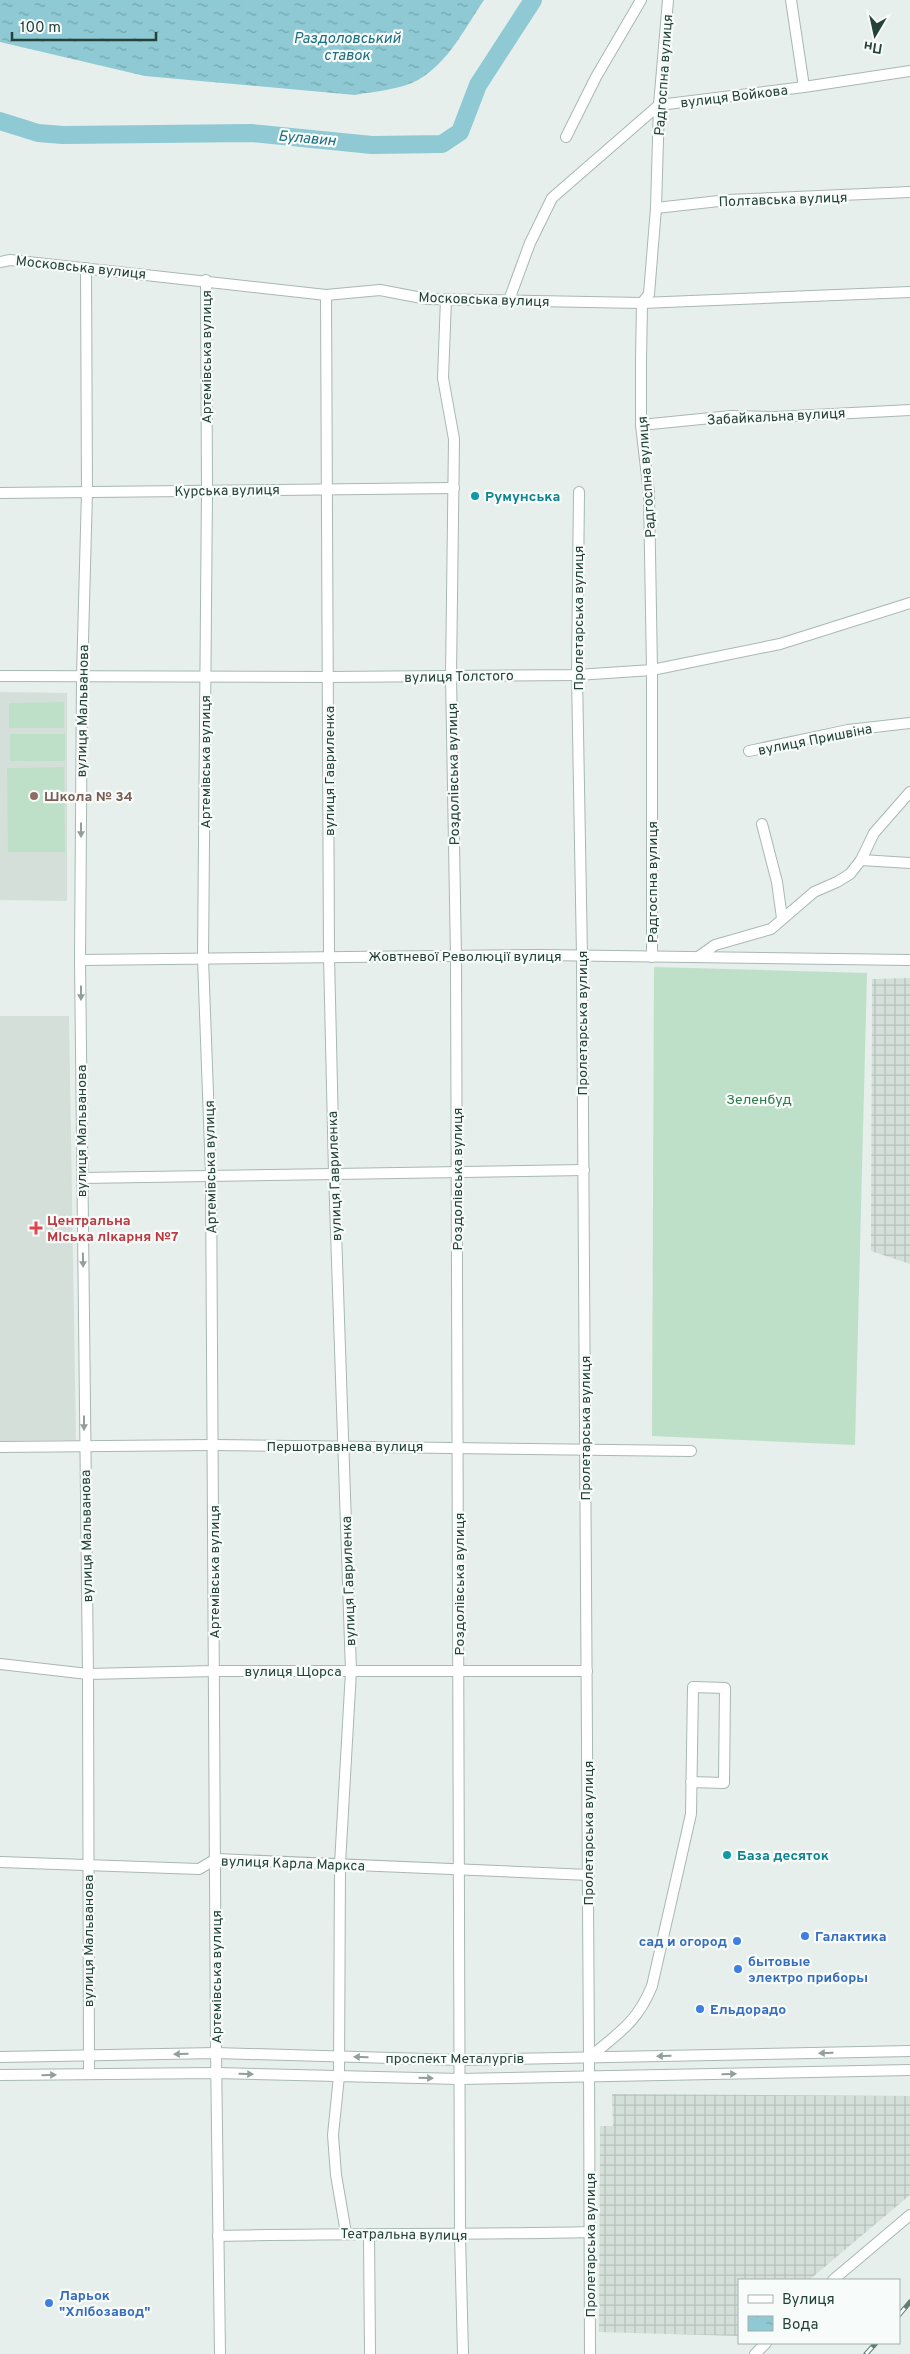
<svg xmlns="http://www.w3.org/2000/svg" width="910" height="2354" font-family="Overpass,sans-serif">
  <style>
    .built { fill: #d4dfda }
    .industrial { fill: url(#industrial-grid) }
    .garden { fill: #bfe0c8 }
    .water { fill: url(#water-ripples) }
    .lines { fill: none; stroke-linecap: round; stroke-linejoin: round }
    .river { stroke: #8ec9d4; stroke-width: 18 }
    .minor-casing { stroke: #a8b8b2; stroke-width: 12 }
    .minor { stroke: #fff; stroke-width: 10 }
    .rail-casing { stroke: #5f7d75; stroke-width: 5 }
    .rail { stroke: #f7fbf9; stroke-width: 3; stroke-dasharray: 9; stroke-linecap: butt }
    .oneway { fill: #92a09c }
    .culture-dot { fill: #0f9aa8; stroke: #f7fbf9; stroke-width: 2 }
    .education-dot { fill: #8d6e63; stroke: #f7fbf9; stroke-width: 2 }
    .health-dot { fill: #e0444e; stroke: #f7fbf9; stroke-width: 2 }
    .shop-dot { fill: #3f7fe0; stroke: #f7fbf9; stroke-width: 2 }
    .labels { text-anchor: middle; stroke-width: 4.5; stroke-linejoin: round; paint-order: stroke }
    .street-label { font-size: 14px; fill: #24423a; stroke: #f7fbf9 }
    .culture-label { font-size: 14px; font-weight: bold; fill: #0d838f; stroke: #f7fbf9; text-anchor: start }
    .education-label { font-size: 14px; font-weight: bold; fill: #785e54; stroke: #f7fbf9; text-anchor: start }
    .park-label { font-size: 14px; fill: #2d7a4b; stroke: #f7fbf9 }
    .health-label { font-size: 14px; font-weight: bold; fill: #be3a42; stroke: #f7fbf9; text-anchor: start }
    .shop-label { font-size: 14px; font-weight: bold; fill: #366cbe; stroke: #f7fbf9; text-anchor: start }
    .water-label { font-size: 15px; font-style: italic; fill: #1c6f80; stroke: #f7fbf9 }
  </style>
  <defs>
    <pattern id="industrial-grid" width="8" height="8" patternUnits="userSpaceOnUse" patternTransform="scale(1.25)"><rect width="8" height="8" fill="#d4dfda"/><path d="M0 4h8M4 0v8" fill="none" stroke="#b6c1bc"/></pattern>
    <pattern id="water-ripples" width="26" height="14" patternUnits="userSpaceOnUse" patternTransform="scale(1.25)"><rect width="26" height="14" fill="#8ec9d4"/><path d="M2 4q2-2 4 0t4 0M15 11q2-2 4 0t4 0" fill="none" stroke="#74a5ad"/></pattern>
  </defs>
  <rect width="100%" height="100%" fill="#e6efeb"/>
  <!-- built -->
  <g class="built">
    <polygon points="0,692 67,693 67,901 0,900"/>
    <polygon points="0,1016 69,1016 76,1440 0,1441"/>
  </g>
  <!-- industrial -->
  <g class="industrial">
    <polygon points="910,978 910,1264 871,1251 872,979"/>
    <polygon points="612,2094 910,2096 910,2195 809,2280 739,2280 739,2336 599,2332 600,2126 613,2126"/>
  </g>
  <!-- garden -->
  <g class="garden">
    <polygon points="64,702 64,728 9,728 9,703"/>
    <rect x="10" y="734" width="55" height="27"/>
    <polygon points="64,767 65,852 8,852 7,768"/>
    <polygon points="654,967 867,973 855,1445 652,1436"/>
  </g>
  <!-- water -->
  <path class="water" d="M0,0h484c-19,28 -35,62 -66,80 -18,10 -43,11 -63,15l-210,-19 -145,-34z"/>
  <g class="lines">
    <!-- river -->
    <polyline class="river" points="0,121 38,133 63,135 251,133 372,145 442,144 460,132 478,85 533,0"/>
    <!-- minor casing -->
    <g class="minor-casing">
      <g id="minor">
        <polyline points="791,0 804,87"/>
        <polyline points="566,137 596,77 641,0"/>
        <polyline points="656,208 728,200 910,192"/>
        <polyline points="0,262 10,260 326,295 380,290 427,299 642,303 910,292"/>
        <polyline points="86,268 87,492 82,677 80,960 88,1674 89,2074"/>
        <polyline points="206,280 207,490 203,959 211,1175 216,2053 220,2354"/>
        <polyline points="326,295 329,956 334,1173 351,1671 340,1864 339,2076 333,2135 336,2175 346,2233"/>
        <polyline points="446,299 443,378 454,439 451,676 456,956 460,2235 463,2354"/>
        <polyline points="509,300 530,243 552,198 659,105 804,87 910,71"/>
        <polyline points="641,425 731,416 775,417 910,410"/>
        <path d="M579,492l-2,183 5,281 7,1102c29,-25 48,-35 63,-72l39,-172 2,-127 32,1 -1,95 -33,-1"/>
        <polyline points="0,493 454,488"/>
        <polyline points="0,676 329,677 577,675 652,670 780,644 910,603"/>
        <polyline points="749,751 848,730 910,723"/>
        <polyline points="762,824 777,882 782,918"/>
        <polyline points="861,860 910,863"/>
        <polyline points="652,957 652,670 649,494 641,425 641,360 642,303 649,294 656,208 659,105 668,0"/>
        <polyline points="698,957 715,945 771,929 814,892 837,882 850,874 861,860 874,833 910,792"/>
        <polyline points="80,960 541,955 910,960"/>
        <polyline points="82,1178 584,1170"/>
        <polyline points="0,1447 213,1445 691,1451"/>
        <polyline points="0,1664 88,1674 215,1671 587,1671"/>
        <polyline points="0,1862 199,1869 216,1859 589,1875"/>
        <polyline points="0,2057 216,2053 461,2060 910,2051"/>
        <polyline points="589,2058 590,2354"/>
        <polyline points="0,2075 216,2073 460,2079 910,2070"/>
        <polyline points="369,2234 370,2354"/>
        <path d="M218,2236c124,-3 248,-1 372,-4"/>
        <polyline points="833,2280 910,2215"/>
        <polyline points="755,2354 766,2343"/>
      </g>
    </g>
    <!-- minor -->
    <use href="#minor" class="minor"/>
    <!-- rail casing -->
    <g class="rail-casing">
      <g id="rail">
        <polyline points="899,2315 910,2302"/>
        <polyline points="866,2354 876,2343"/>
      </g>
    </g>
    <!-- rail -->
    <use href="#rail" class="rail"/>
  </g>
  <!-- one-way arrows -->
  <defs><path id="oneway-solid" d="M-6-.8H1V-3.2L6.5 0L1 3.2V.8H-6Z" transform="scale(1.25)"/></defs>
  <g class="oneway">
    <use href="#oneway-solid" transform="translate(81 830) rotate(90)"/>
    <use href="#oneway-solid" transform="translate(81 993) rotate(90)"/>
    <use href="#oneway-solid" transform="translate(83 1260) rotate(89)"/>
    <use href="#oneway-solid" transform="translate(84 1423) rotate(90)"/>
    <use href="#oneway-solid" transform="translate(826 2053) rotate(179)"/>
    <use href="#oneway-solid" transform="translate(181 2054) rotate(179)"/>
    <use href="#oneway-solid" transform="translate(664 2056) rotate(179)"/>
    <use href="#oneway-solid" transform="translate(361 2057) rotate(-178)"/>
    <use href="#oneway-solid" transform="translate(246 2074) rotate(2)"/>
    <use href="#oneway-solid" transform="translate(729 2074) rotate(-1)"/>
    <use href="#oneway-solid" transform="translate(49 2075) rotate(-1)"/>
    <use href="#oneway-solid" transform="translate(426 2078) rotate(1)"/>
  </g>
  <!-- markers -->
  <g class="culture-dot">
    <circle cx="475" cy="496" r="5"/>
    <circle cx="727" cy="1855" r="5"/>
  </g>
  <circle class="education-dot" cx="34" cy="796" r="5"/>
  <path class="health-dot" d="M33.5 1220.5h5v5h5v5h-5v5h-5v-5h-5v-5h5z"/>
  <g class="shop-dot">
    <circle cx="805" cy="1936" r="5"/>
    <circle cx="737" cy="1941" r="5"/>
    <circle cx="738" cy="1969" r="5"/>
    <circle cx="700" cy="2009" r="5"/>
    <circle cx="49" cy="2303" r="5"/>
  </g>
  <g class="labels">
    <!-- street labels -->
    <g class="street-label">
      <text transform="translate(663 75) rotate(-86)" y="5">Радгоспна вулиця</text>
      <text transform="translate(734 96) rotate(-7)" y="5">вулиця Войкова</text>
      <text transform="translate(783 199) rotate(-2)" y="5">Полтавська вулиця</text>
      <text transform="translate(81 267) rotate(6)" y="5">Московська вулиця</text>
      <text transform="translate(484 299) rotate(2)" y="5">Московська вулиця</text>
      <text transform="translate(206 357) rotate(-90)" y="5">Артемівська вулиця</text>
      <text transform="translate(776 416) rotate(-3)" y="5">Забайкальна вулиця</text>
      <text transform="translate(646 477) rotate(-94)" y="5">Радгоспна вулиця</text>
      <text transform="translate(227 490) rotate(-1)" y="5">Курська вулиця</text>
      <text transform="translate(578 618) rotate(-90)" y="5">Пролетарська вулиця</text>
      <text transform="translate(459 676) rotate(-1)" y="5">вулиця Толстого</text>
      <text transform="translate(82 711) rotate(-89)" y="5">вулиця Мальванова</text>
      <text transform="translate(815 739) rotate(-11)" y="5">вулиця Пришвіна</text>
      <text transform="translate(205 762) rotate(-90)" y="5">Артемівська вулиця</text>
      <text transform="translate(329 771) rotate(-90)" y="5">вулиця Гавриленка</text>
      <text transform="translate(453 774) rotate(-91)" y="5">Роздолівська вулиця</text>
      <text transform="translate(652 882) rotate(-90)" y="5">Радгоспна вулиця</text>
      <text x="465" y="961">Жовтневої Революції вулиця</text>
      <text transform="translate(582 1023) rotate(-90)" y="5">Пролетарська вулиця</text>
      <text transform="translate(81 1131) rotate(-90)" y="5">вулиця Мальванова</text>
      <text transform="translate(210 1167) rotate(-91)" y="5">Артемівська вулиця</text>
      <text transform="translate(334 1176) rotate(-92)" y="5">вулиця Гавриленка</text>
      <text transform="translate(457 1179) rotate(-90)" y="5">Роздолівська вулиця</text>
      <text transform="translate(585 1428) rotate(-90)" y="5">Пролетарська вулиця</text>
      <text x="345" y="1451">Першотравнева вулиця</text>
      <text transform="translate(86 1536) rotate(-91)" y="5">вулиця Мальванова</text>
      <text transform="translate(214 1572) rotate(-90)" y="5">Артемівська вулиця</text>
      <text transform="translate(348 1581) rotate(-92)" y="5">вулиця Гавриленка</text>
      <text transform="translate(459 1584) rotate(-90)" y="5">Роздолівська вулиця</text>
      <text x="293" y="1676">вулиця Щорса</text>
      <text transform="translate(588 1833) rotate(-90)" y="5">Пролетарська вулиця</text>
      <text transform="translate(293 1863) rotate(2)" y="5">вулиця Карла Маркса</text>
      <text transform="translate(88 1941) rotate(-90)" y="5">вулиця Мальванова</text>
      <text transform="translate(216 1977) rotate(-90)" y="5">Артемівська вулиця</text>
      <text x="455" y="2063">проспект Металургів</text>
      <text transform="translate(404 2234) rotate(1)" y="5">Театральна вулиця</text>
      <text transform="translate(590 2245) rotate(-90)" y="5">Пролетарська вулиця</text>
    </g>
    <!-- culture labels -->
    <g class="culture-label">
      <text x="485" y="501">Румунська</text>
      <text x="737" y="1860">База десяток</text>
    </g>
    <!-- education labels -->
    <g class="education-label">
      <text x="44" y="801">Школа № 34</text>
    </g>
    <!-- park labels -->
    <g class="park-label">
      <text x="759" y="1104">Зеленбуд</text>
    </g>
    <!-- health labels -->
    <g class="health-label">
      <text x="47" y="1225">Центральна<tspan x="47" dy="16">Міська лікарня №7</tspan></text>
    </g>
    <!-- shop labels -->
    <g class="shop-label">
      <text x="815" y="1941">Галактика</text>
      <text x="727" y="1946" text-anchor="end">сад и огород</text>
      <text x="748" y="1966">бытовые<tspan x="748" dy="16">электро приборы</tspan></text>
      <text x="710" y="2014">Ельдорадо</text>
      <text x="59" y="2300">Ларьок<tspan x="59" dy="16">"Хлібозавод"</tspan></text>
    </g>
    <!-- water labels -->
    <g class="water-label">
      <text x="347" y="43">Раздоловський<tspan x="347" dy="17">ставок</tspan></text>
      <text transform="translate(307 138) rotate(5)" y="5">Булавин</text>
    </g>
  </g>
  <!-- legend -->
  <rect x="738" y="2279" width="162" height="65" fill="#f7fbf9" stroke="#a3b1ad"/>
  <rect x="748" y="2295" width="25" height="8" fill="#ffffff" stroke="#a3b1ad"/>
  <text x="782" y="2304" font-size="15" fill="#24423a">Вулиця</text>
  <rect x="748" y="2316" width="25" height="15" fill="url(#water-ripples)" stroke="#a3b1ad"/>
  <text x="782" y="2329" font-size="15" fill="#24423a">Вода</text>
  <!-- north arrow -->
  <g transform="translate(875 35) rotate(189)" stroke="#f7fbf9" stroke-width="4" paint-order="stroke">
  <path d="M0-4L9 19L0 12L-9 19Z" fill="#24423a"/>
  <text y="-8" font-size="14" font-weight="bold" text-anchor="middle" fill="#24423a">Пн</text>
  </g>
  <!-- scale -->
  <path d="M12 32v8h144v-8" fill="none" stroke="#24423a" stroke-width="2.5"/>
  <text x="20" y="32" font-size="15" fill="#24423a" stroke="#f7fbf9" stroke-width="4" paint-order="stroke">100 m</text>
</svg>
